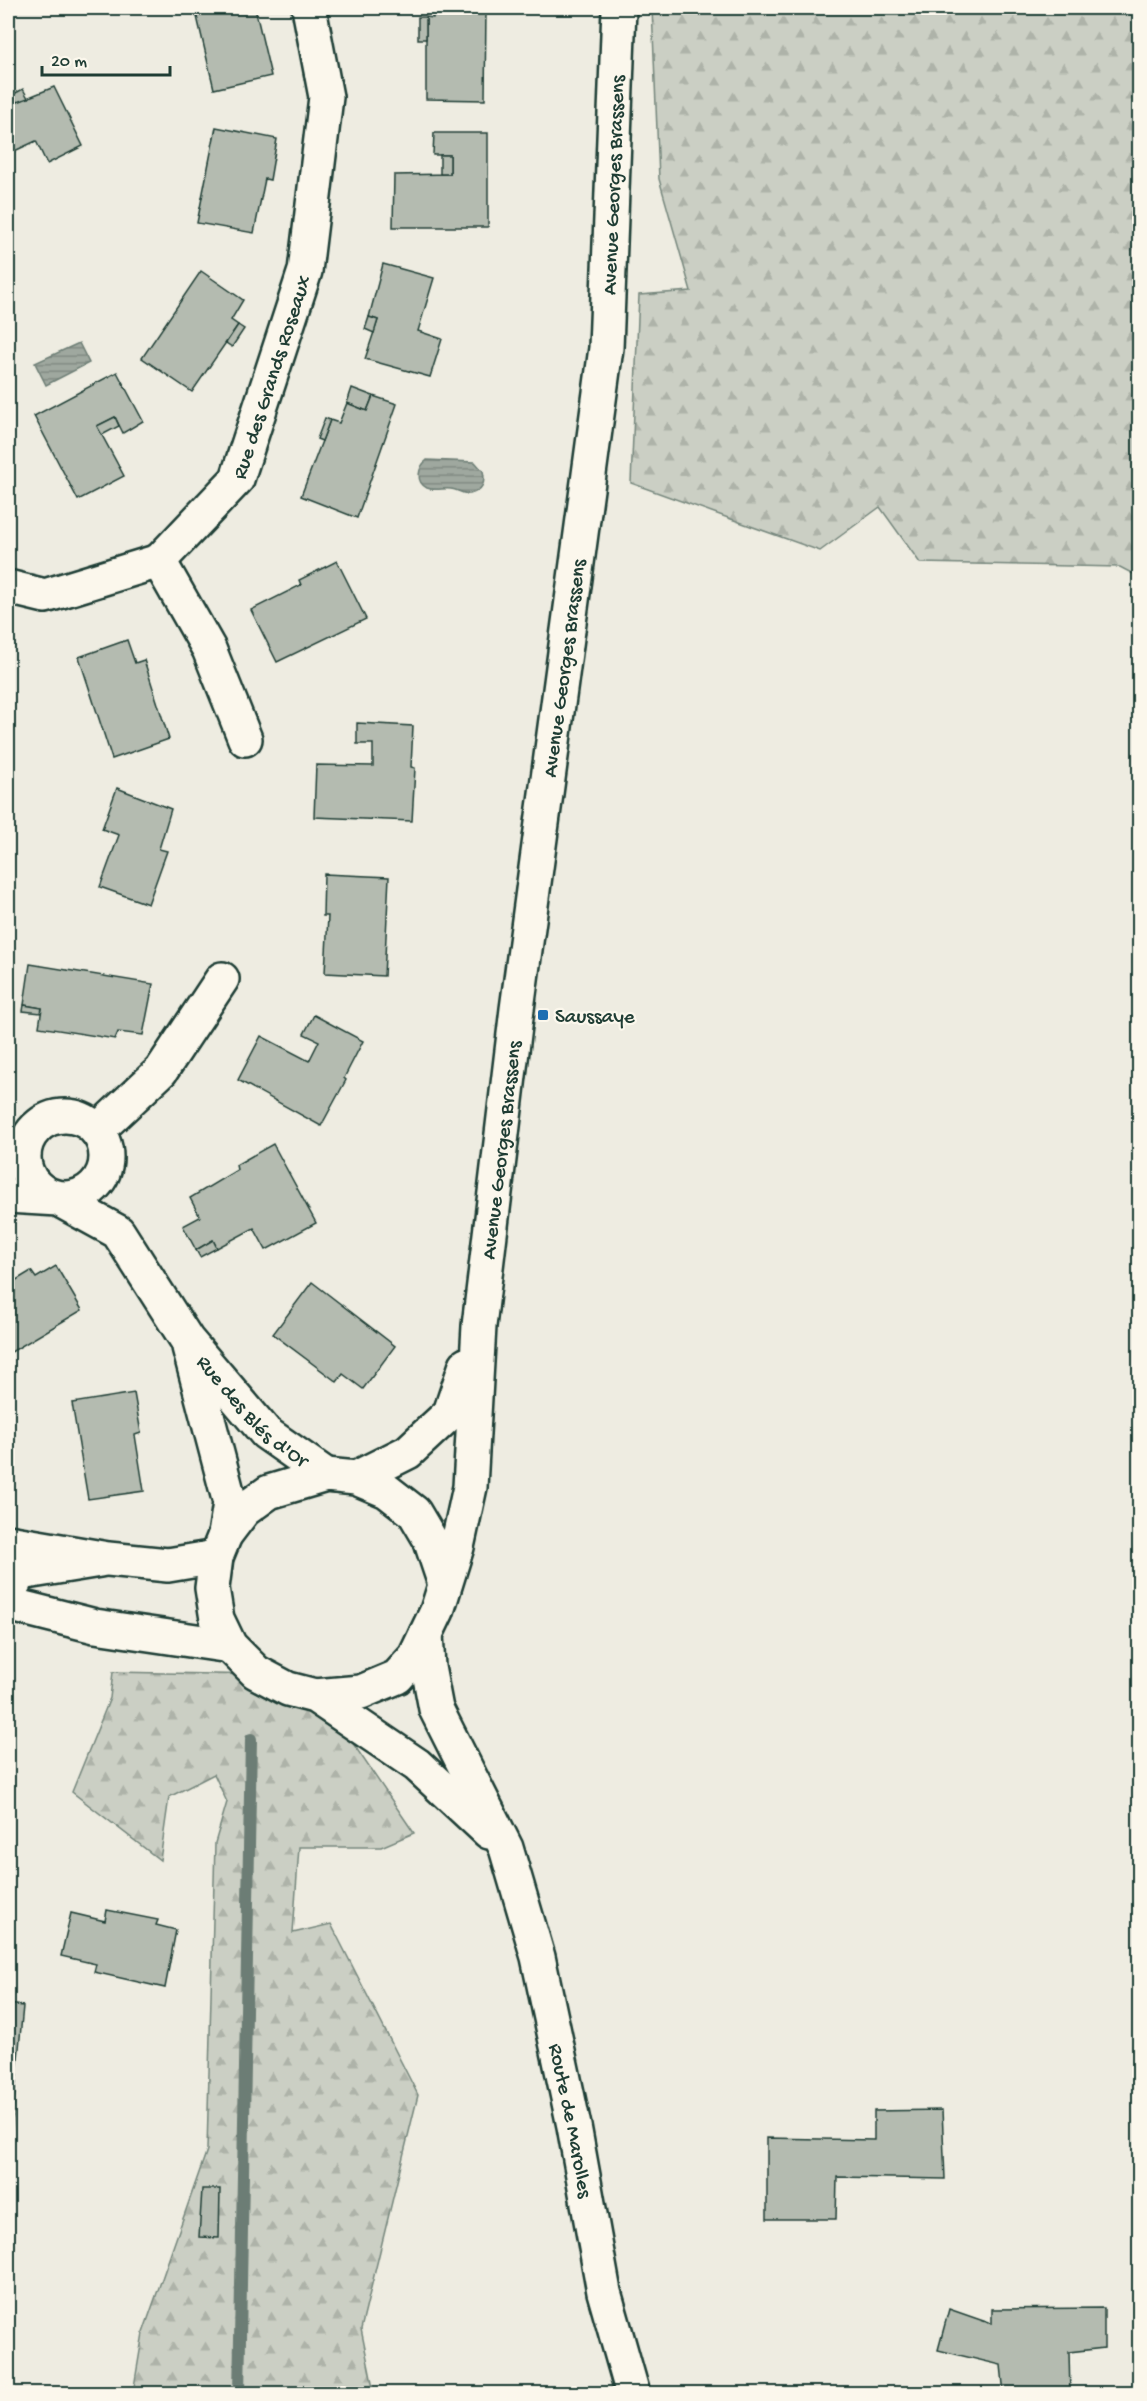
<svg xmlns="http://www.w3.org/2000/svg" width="1147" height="2401" font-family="'Gochi Hand',sans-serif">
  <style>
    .forest { fill: url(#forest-firs); stroke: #75867c; stroke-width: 1.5 }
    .water { fill: url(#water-rules); stroke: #6c7d74; stroke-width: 1.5 }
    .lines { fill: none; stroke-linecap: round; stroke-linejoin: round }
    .stream { stroke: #6c7d74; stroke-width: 12 }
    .building { fill: #b4bbb0; stroke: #1f3d34; stroke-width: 1.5 }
    .street-casing { stroke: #1f3d34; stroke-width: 38 }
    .secondary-casing { stroke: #1f3d34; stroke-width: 38 }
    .street { stroke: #fbf7ec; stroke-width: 33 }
    .secondary { stroke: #fbf7ec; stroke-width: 33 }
    .poi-dot { fill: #1f6fb2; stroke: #fbf7ec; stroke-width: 2 }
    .labels { text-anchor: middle; stroke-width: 4.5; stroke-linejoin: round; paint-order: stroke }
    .street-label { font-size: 21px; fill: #1f3d34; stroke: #fbf7ec }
    .poi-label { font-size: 21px; fill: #1f3d34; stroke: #fbf7ec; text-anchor: start }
  </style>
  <defs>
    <pattern id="forest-firs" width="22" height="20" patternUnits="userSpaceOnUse" patternTransform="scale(1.5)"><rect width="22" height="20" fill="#cbcfc4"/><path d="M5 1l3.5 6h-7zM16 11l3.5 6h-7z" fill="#aeb3a9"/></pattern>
    <pattern id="water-rules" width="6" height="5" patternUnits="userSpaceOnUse" patternTransform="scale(1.5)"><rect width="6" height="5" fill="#9fa89f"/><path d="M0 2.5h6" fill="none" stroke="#818a82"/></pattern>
  </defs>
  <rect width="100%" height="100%" fill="#eeece1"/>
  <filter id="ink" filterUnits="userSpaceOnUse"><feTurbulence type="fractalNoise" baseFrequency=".0167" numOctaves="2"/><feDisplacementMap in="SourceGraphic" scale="12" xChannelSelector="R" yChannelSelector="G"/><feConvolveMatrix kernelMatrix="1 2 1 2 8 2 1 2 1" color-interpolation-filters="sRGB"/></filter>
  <g filter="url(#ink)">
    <!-- forest -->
    <g class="forest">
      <polygon points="652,8 1139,8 1139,577 1120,567 920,563 880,507 820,551 631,483 639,295 691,291 659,179"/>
      <polygon points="113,1672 307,1676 414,1833 381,1847 299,1847 293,1933 331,1924 418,2095 361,2329 374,2393 133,2393 143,2333 207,2150 215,1843 227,1802 214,1774 169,1797 160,1860 72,1792 110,1698"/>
    </g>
    <!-- water -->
    <g class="water">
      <polygon points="79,343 89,363 46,385 35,363"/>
      <path d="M427,460l48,2 8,9c3,12 -1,20 -13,23 -7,0 -12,-4 -19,-5 -7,-1 -17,2 -24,-1 -12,-6 -9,-21 0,-28z"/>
    </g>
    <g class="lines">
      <!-- stream -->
      <polyline class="stream" points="239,2394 251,1739"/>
    </g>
    <!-- building -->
    <g class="building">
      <polygon points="195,8 255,8 271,76 214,89"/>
      <polygon points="433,8 486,8 485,100 426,99 426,17 433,18"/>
      <rect x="418" y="17" width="8" height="22"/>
      <polygon points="54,87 83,146 47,164 36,141 8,154 8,97 12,95 17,102"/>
      <polygon points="23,89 28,98 17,102 12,95"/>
      <polygon points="216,127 277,139 270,180 265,179 254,233 197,223"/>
      <polygon points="434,133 488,133 488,227 393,227 394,175 450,174 450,155 433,155"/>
      <rect x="440" y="155" width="10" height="19"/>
      <polygon points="383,264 434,278 418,331 442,339 430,377 365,359 378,320 369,317"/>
      <polygon points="201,271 243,300 231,320 238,325 192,392 142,358"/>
      <polygon points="369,317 378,320 374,333 365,329"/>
      <polygon points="238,325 244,329 232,347 226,343"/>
      <polygon points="117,372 143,421 123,433 115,417 97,426 124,476 78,500 34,416"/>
      <polygon points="352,388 373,396 367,411 347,403"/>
      <polygon points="373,396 397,404 357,518 301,496 330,420 339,423 347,403 367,411"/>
      <polygon points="115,417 119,426 102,435 97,426"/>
      <polygon points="325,418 330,420 322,441 317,439"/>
      <polygon points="337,561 366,619 277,662 251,610 301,585 299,580"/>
      <polygon points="127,640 135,663 144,660 169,739 112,759 79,657"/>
      <polygon points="357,723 413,726 411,767 415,768 412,821 314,817 316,765 373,766 373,744 357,744"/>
      <polygon points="117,788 171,809 159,849 167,851 148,904 100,887 119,835 102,829"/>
      <polygon points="324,874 389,877 384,976 325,973 328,916 323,916"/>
      <polygon points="30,964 153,984 143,1035 118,1032 115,1039 39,1027 42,1008 24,1005"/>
      <polygon points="24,1005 42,1008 41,1013 23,1011"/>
      <polygon points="314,1015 363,1041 344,1078 346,1080 321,1126 238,1080 261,1036 309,1061 319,1041 304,1034"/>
      <polygon points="273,1144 316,1223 266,1250 254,1228 217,1248 213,1240 196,1250 183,1226 200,1217 190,1198 237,1170 236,1165"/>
      <polygon points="213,1240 217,1248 200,1257 196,1250"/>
      <polygon points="56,1266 82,1310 8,1354 8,1285 31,1271 36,1278"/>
      <polygon points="312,1282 395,1346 363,1389 343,1374 337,1382 273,1334"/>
      <polygon points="134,1393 141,1433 135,1435 144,1491 88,1499 72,1403"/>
      <polygon points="107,1910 158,1920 156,1925 176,1930 165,1988 94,1972 96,1964 61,1956 71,1913 105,1921"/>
      <polygon points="8,2004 23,2006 11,2133 8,2133"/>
      <polygon points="942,2110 945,2179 837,2177 836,2219 767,2219 767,2138 874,2140 874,2111"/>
      <polygon points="202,2189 220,2189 219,2238 199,2237"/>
      <polygon points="1104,2308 1104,2348 1069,2352 1070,2394 1004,2394 1001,2365 938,2350 949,2309 992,2324 992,2309"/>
    </g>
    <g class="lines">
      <!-- street casing -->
      <g class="street-casing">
        <g id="street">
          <polyline points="159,561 209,649 245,739"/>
          <path id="s1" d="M8,587l37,9 114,-35 78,-82 68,-208 21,-174 -17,-89"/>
          <circle cx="65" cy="1157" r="41"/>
          <polyline points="97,1131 161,1071 222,979"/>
          <path id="s2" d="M8,1196l50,3 60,33 69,108 79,93 60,42"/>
          <polyline points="189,1347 230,1503 225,1535"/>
          <polyline points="8,1593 20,1573 100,1560"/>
        </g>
      </g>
      <!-- secondary casing -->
      <g class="secondary-casing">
        <g id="secondary">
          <polyline points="356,1478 408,1452 450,1413 466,1365"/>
          <polyline points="8,1542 108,1559 168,1565 216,1557"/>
          <polyline points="445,1584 430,1539 414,1512 387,1491 356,1478 326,1475 269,1492 244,1510 225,1535 216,1557 212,1588 217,1619 230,1646 256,1672 288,1689 315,1696 417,1765 489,1832"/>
          <polyline points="8,1604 95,1626 230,1646"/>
          <path id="s3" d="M426,1634l2,33 8,42 70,139 32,109 36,169 30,166 29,102"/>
          <path id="s4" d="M315,1696l46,-4 36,-15 18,-20 22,-46 20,-64 13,-60 9,-161 38,-317 89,-661 13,-340"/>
        </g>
      </g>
      <!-- street -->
      <use href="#street" class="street"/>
      <!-- secondary -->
      <use href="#secondary" class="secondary"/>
    </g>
  </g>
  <!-- markers -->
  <rect class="poi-dot" x="537" y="1009" width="12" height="12" rx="3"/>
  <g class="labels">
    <!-- street labels -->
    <g class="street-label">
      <text dy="7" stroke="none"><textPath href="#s4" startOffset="1602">Avenue Georges Brassens</textPath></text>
      <text dy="7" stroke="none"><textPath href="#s1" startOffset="378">Rue des Grands Roseaux</textPath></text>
      <text dy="7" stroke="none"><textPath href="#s4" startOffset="1116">Avenue Georges Brassens</textPath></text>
      <text dy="7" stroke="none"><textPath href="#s4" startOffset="630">Avenue Georges Brassens</textPath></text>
      <text dy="7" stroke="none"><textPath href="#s2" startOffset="344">Rue des Blés d'Or</textPath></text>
      <text dy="7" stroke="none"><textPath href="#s3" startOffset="512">Route de Marolles</textPath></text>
    </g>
    <!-- poi labels -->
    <g class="poi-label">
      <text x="555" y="1022">Saussaye</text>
    </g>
  </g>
  <!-- margin -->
  <rect width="1147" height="2401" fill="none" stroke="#fbf7ec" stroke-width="30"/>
  <rect x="15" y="15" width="1117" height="2371" fill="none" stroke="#1f3d34" stroke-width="2" filter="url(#ink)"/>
  <!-- scale -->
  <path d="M42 66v9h128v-9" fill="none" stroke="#1f3d34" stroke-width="3"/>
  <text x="51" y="66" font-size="18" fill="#1f3d34" stroke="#fbf7ec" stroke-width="4.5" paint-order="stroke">20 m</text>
</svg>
